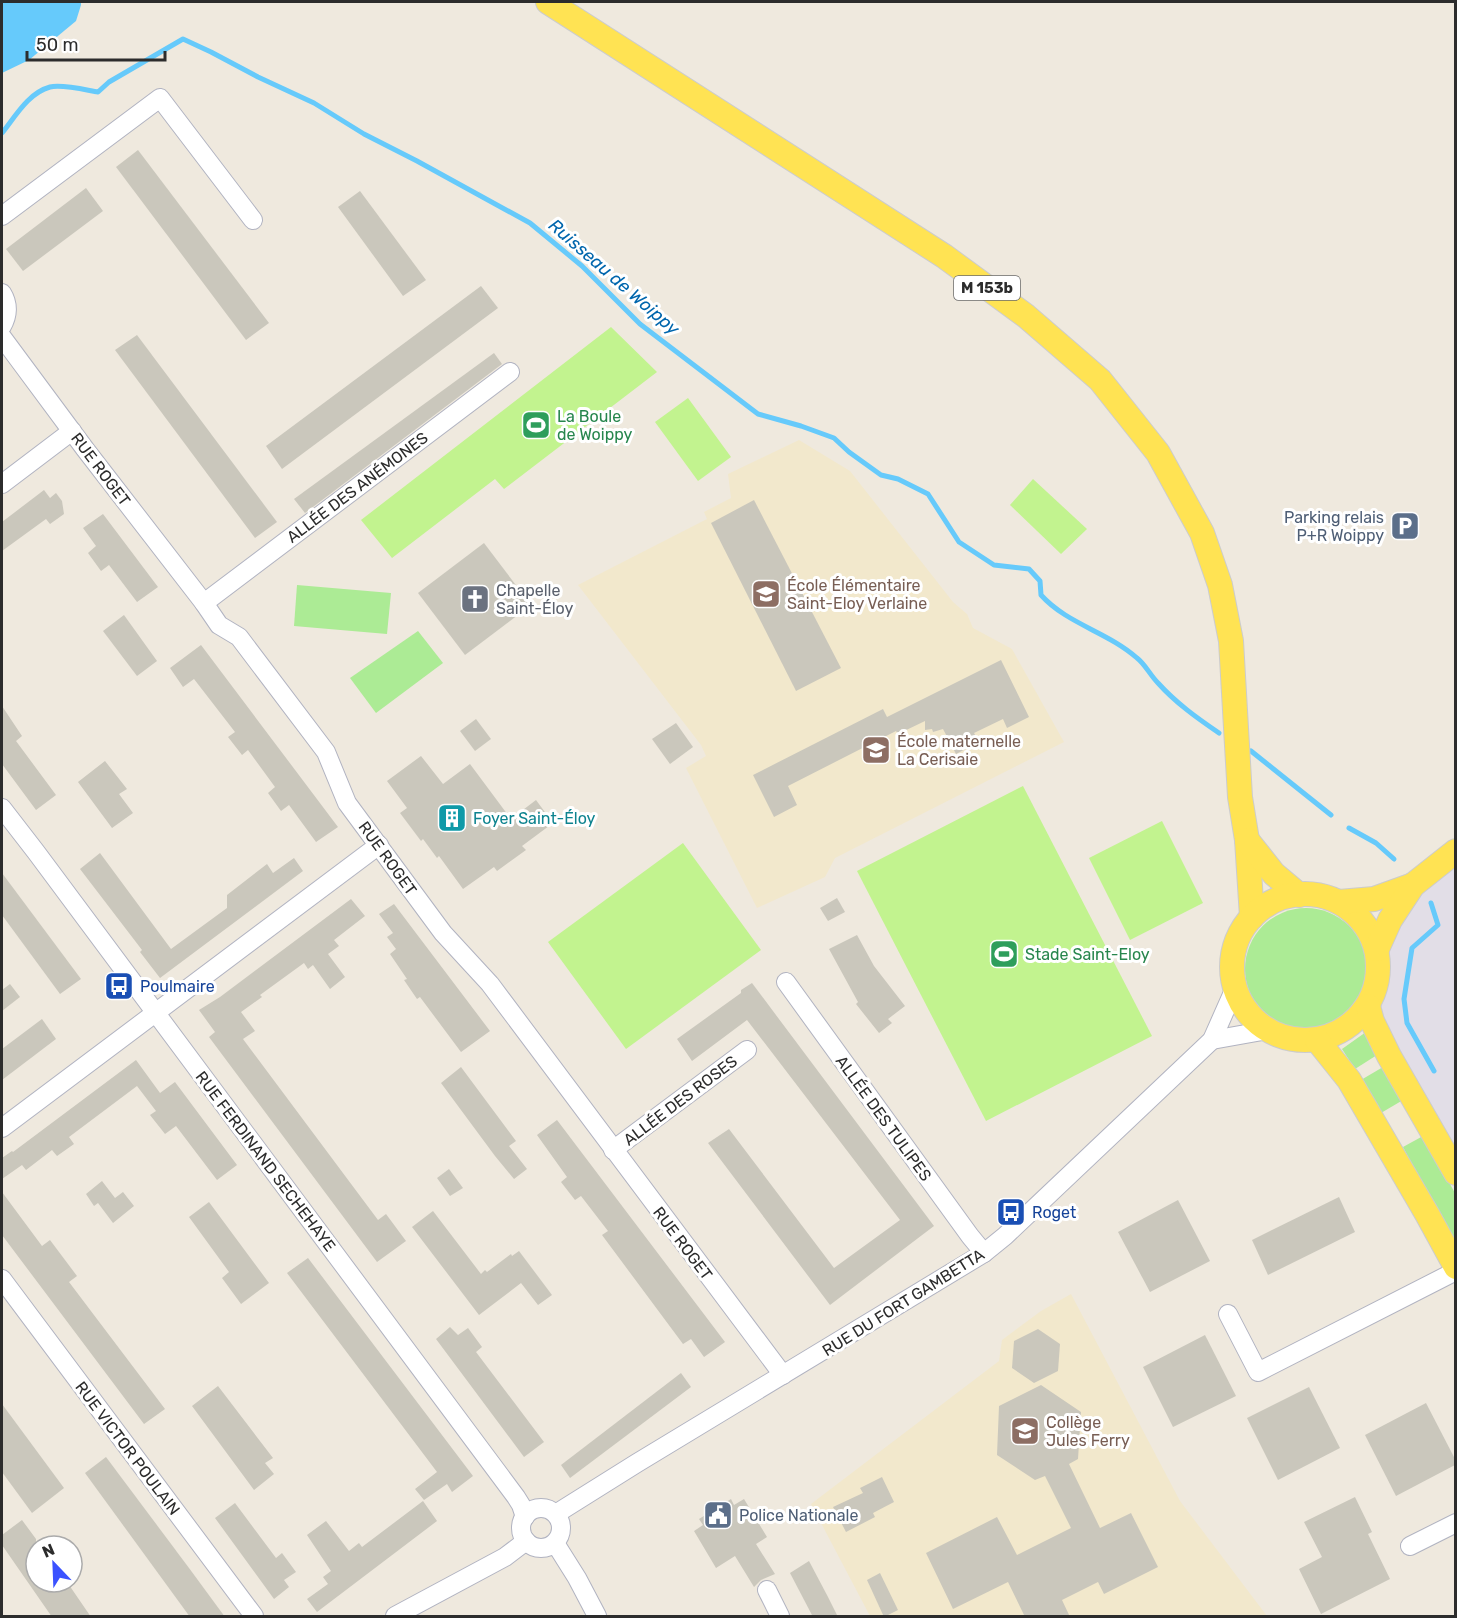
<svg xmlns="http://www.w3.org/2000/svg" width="1457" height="1618" font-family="Rubik,sans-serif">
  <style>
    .industrial { fill: #e2dee7 }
    .education { fill: #f2e8cc }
    .green { fill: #aceb95 }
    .pitch { fill: #c2f38f }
    .water { fill: #66cafb }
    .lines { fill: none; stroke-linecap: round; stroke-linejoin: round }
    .stream { stroke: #66cafb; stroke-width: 5 }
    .building { fill: #cac7bc }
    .minor-casing { stroke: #b1b3c1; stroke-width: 20 }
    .major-casing { stroke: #ccc; stroke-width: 26 }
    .minor { stroke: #fff; stroke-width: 18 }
    .major { stroke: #ffe353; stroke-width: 24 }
    .labels { text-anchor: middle; stroke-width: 6; stroke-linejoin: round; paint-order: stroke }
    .shield { fill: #fff; stroke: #6b6b6b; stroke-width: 1.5 }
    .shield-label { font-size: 15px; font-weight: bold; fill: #2c2c2c }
    .leisure-label { font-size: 16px; fill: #27864d; stroke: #fff; text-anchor: start }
    .street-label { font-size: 16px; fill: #2c2c2c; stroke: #fff }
    .service-label { font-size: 16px; fill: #4e5e75; stroke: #fff; text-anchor: end }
    .education-label { font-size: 16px; fill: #785e54; stroke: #fff; text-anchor: start }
    .worship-label { font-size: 16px; fill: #5b616d; stroke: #fff; text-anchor: start }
    .culture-label { font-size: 16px; fill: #0d838f; stroke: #fff; text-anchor: start }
    .transit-label { font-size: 16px; fill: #164399; stroke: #fff; text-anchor: start }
    .water-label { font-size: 18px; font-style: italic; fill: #0066ad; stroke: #fff }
  </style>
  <rect width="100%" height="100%" fill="#efe9de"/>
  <!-- industrial -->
  <polygon class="industrial" points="1455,851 1455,1173 1368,1006 1375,992 1378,977 1379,963 1377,949"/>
  <!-- education -->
  <g class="education">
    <polygon points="799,440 850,471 953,602 967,614 973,628 1012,649 1064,742 835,858 825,877 757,908 686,768 706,756 701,745 578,585 707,519 704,512 731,498 728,474"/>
    <polygon points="1071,1294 1180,1501 1267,1616 870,1616 811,1504 999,1361 1002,1340 1041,1311"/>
  </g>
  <!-- green -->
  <g class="green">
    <polygon points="297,585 391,593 387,634 294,626"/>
    <polygon points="418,631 443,663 376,713 350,678"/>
    <circle cx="1306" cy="969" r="61"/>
    <polygon points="1366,1032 1377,1055 1355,1069 1342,1049"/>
    <polygon points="1383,1067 1403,1100 1381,1113 1361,1080"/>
    <polygon points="1423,1136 1455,1193 1455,1243 1452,1240 1403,1147"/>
  </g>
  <!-- pitch -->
  <g class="pitch">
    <polygon points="611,327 657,372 504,489 495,479 392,558 361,520"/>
    <polygon points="688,398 731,457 698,481 655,422"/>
    <polygon points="1033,479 1087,529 1061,554 1010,505"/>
    <polygon points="1023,786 1152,1036 986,1121 857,871"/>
    <polygon points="1162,821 1203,903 1130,940 1089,858"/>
    <polygon points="683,843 761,950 626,1049 548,942"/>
  </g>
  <!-- water -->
  <polygon class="water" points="2,2 81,2 81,5 76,21 29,60 2,73"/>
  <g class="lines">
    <!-- stream -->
    <g class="stream">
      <path d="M2,133c13,-16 26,-40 48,-46 12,-3 36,3 48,5l11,-10 74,-43 28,13 47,25 56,26 50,31 53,27 113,62 52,43 58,58 118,90 43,12 33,12 15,14 32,23 17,4 30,15 31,48 35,23 35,4 11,12 1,14c26,29 67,37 96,63 8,6 13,17 21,25 18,20 39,35 61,50"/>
      <polyline points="1251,751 1331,815"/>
      <polyline points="1349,828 1376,843 1394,859"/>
      <polyline points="1431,903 1438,925 1412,948 1404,999 1407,1023 1434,1071"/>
    </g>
  </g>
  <!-- building -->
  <g class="building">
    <polygon points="138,150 269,323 246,340 116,167"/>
    <polygon points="86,188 103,211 23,271 6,249"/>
    <polygon points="360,191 426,280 403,296 338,207"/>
    <polygon points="481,286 498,308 282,469 266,446"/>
    <polygon points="137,335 277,522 255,538 115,350"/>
    <polygon points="494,353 502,364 305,513 294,499"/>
    <polygon points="44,490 50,498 56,493 62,501 64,514 50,524 46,519 2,551 2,522"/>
    <polygon points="754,500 841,668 796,691 711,523"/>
    <polygon points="103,514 158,587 137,602 109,565 101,571 88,553 96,546 83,528"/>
    <polygon points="484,543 531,605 465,655 418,593"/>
    <polygon points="124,615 157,661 137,676 103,631"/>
    <polygon points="201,645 338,827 316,842 289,805 281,811 268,793 275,787 248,750 242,755 228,737 235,732 194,679 183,687 170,668"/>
    <polygon points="1001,660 1029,717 1007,728 1003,719 974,733 979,742 956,754 943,729 933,732 932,729 925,730 925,721 898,734 896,731 788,786 797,805 774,817 753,775 883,709 887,717"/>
    <polygon points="2,706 22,736 16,741 56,795 36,810 2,764"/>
    <polygon points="476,719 491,739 475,751 460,731"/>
    <polygon points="676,723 693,747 670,764 652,739"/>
    <polygon points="421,756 443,784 470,764 511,819 536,800 553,823 522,846 526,850 497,871 494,867 463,889 439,856 437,858 423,839 421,841 400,813 407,808 387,781"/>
    <polygon points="105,761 127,789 119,794 133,813 112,828 78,782"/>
    <polygon points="100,853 171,949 227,908 227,895 267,864 273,873 294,858 303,871 160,978 140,952 142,950 80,869"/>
    <polygon points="2,873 81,979 60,994 2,915"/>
    <polygon points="837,898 845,912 828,921 820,908"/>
    <polygon points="351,899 365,916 334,940 339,946 328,954 345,977 330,989 313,965 308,969 304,963 260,995 262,997 241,1012 255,1031 243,1039 378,1220 386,1214 406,1241 377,1262 209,1037 215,1032 199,1010 220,997"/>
    <polygon points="394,904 490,1031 461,1052 420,997 417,999 404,980 407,979 390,954 396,949 387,937 393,933 379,914"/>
    <polygon points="857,935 874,966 905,1006 888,1019 892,1023 879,1033 856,1004 858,1002 829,949"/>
    <polygon points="752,983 934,1226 830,1305 708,1143 729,1129 834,1268 900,1220 747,1020 692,1061 677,1039 741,993 741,990"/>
    <polygon points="10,984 20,997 2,1011 2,990"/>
    <polygon points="42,1019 56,1039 2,1080 2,1049"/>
    <polygon points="136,1060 160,1093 175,1082 237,1165 217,1180 176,1126 165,1134 150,1115 156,1111 137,1086 69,1137 74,1144 57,1156 52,1150 26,1170 22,1165 2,1179 2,1158 12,1151 13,1152"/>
    <polygon points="461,1067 516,1141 509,1146 527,1169 514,1179 495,1156 441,1083"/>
    <polygon points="557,1120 725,1342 704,1357 691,1339 683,1344 602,1235 608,1231 581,1196 575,1200 561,1182 567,1177 537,1135"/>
    <polygon points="449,1169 463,1188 450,1196 437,1178"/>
    <polygon points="102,1181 115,1198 123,1192 134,1206 113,1223 98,1203 94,1206 86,1194"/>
    <polygon points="2,1192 42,1246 50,1240 77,1276 69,1282 165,1409 144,1424 2,1235"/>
    <polygon points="1339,1197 1355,1232 1268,1275 1252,1240"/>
    <polygon points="1178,1200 1210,1261 1150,1292 1118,1232"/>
    <polygon points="209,1202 269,1283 241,1304 222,1278 229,1272 189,1217"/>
    <polygon points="433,1211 481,1274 485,1270 487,1272 511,1254 512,1256 519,1251 552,1295 538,1305 521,1283 479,1315 412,1227"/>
    <polygon points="308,1258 473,1476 452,1492 447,1484 424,1500 415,1489 437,1472 287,1273"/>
    <polygon points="450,1327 458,1335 468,1328 482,1347 476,1352 544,1442 524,1457 436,1339"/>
    <polygon points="1038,1329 1060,1344 1058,1371 1034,1383 1012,1368 1014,1341"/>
    <polygon points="1205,1335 1236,1396 1173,1427 1143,1367"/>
    <polygon points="681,1373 691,1387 570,1478 561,1465"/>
    <polygon points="1041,1385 1081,1412 1078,1459 1069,1464 1100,1528 1131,1513 1158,1567 1104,1594 1098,1582 1062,1600 1070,1617 1025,1617 1008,1582 953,1609 926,1553 997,1517 1017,1555 1071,1528 1045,1476 1035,1480 997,1455 999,1406"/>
    <polygon points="218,1386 273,1458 265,1463 274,1474 254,1490 192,1406"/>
    <polygon points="1309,1387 1340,1448 1278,1480 1247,1418"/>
    <polygon points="1426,1403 1455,1459 1455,1465 1396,1496 1365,1435"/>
    <polygon points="2,1404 64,1488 32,1513 2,1472"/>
    <polygon points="106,1457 189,1568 225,1617 190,1617 85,1473"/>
    <polygon points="882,1477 894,1502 873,1513 875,1517 846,1532 833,1507 863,1493 860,1488"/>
    <polygon points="1355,1497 1372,1532 1368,1534 1390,1579 1321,1614 1299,1569 1322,1557 1304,1522"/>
    <polygon points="731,1499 734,1505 744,1499 767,1537 756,1544 775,1574 761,1580 754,1587 735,1556 716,1568 694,1531 703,1525 699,1519"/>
    <polygon points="423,1501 437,1521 317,1612 307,1599 328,1584 323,1577 331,1571 307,1535 326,1521 349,1551 359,1543 362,1547"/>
    <polygon points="235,1503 276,1558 282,1553 296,1572 284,1580 289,1587 274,1599 215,1518"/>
    <polygon points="22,1520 36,1539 36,1582 67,1582 91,1617 52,1617 2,1545 2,1535"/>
    <polygon points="809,1561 828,1597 838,1617 813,1617 790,1573"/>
    <polygon points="880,1573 898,1610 884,1617 867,1580"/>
  </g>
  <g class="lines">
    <!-- minor casing -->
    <g class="minor-casing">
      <g id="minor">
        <polyline points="2,216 160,98 253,220"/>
        <path d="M2,293c7,11 6,23 0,33"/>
        <polyline points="2,337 85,449 204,603 219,625 239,637 326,752 347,803 443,933 490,984 783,1375"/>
        <polyline points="2,484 72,431"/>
        <polyline points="204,603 510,372"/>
        <polyline points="2,808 36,852 516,1497 521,1505 525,1517"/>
        <polyline points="786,982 970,1236 984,1253"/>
        <polyline points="1212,1040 1268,1030"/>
        <polyline points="2,1128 379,845"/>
        <polyline points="613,1150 747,1050"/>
        <polyline points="2,1279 254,1616"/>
        <polyline points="1228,1314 1258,1372 1456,1271"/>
        <circle cx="541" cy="1528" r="20"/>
        <polyline points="557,1515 562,1510 637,1463 984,1253 1005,1236 1212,1040 1235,988"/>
        <polyline points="555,1543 577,1578 597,1616"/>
        <polyline points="1410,1546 1456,1523"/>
        <polyline points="767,1590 780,1616"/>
        <polyline points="395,1616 505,1557 526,1541"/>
      </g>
    </g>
    <!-- major casing -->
    <g class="major-casing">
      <g id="major">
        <polyline points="548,2 944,256 1026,316 1100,380 1158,453 1202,533 1220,585 1231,641 1240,797 1247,840 1252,917"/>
        <polyline points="1247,840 1274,874 1299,895"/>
        <circle cx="1305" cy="967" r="73"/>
        <polyline points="1339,902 1374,899 1413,885"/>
        <polyline points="1377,949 1390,920 1413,885 1456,851"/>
        <polyline points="1368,1006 1372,1021 1389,1056 1456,1173"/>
        <polyline points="1317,1040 1349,1080 1427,1214 1456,1267"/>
      </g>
    </g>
    <!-- minor -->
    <use href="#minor" class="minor"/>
    <!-- major -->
    <use href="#major" class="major"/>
  </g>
  <!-- icons -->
  <defs>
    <g id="stadium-square" transform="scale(1.5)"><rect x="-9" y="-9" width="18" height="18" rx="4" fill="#2e9e5b" stroke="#fff"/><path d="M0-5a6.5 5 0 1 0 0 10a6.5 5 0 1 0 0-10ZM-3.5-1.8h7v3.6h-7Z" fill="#fff"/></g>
    <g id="parking-square" transform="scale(1.5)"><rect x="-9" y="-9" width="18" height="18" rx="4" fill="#5c6f8a" stroke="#fff"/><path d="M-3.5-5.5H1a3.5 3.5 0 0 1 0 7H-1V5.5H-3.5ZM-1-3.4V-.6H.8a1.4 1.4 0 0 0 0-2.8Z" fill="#fff"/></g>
    <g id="school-square" transform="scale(1.5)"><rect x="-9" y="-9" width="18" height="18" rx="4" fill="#8d6e63" stroke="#fff"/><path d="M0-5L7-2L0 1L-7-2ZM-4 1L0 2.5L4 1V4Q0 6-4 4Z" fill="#fff"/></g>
    <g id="church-square" transform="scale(1.5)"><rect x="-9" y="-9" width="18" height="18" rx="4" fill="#6b7280" stroke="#fff"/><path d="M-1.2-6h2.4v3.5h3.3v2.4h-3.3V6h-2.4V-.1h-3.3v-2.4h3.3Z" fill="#fff"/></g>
    <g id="building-square" transform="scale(1.5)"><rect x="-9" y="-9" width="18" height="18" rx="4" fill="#0f9aa8" stroke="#fff"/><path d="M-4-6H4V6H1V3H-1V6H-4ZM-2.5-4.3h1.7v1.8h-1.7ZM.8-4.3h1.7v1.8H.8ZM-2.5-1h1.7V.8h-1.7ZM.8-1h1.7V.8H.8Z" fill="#fff"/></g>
    <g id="bus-square" transform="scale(1.5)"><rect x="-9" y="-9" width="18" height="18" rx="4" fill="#1a4fb4" stroke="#fff"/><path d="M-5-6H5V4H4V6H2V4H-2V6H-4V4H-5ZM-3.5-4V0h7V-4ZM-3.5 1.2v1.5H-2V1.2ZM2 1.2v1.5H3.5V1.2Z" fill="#fff"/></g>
    <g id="civic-square" transform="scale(1.5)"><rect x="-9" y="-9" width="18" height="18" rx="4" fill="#5c6f8a" stroke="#fff"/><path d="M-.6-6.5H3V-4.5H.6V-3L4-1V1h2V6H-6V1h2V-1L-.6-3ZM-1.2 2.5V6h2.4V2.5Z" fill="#fff"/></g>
  </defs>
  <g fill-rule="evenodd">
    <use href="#stadium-square" x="536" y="425"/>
    <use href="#parking-square" x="1405" y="526"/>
    <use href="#school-square" x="766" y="594"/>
    <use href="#church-square" x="475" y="599"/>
    <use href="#school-square" x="876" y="750"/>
    <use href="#building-square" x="452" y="818"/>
    <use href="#stadium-square" x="1004" y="954"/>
    <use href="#bus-square" x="119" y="986"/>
    <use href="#bus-square" x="1011" y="1212"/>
    <use href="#school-square" x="1025" y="1431"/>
    <use href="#civic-square" x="718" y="1515"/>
  </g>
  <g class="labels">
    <!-- shield labels -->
    <rect class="shield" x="954" y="276" width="66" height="24" rx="4.5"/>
    <g class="shield-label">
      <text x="987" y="293">M 153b</text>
    </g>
    <!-- leisure labels -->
    <g class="leisure-label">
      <text x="557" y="422">La Boule<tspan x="557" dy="18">de Woippy</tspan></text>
      <text x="1025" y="960">Stade Saint-Eloy</text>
    </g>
    <!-- street labels -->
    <g class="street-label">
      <text transform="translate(101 469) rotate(53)" y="6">RUE ROGET</text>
      <text transform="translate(357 487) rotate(-37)" y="6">ALLÉE DES ANÉMONES</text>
      <text transform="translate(388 858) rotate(54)" y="6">RUE ROGET</text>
      <text transform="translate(680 1100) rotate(-37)" y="6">ALLÉE DES ROSES</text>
      <text transform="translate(884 1118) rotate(54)" y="6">ALLÉE DES TULIPES</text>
      <text transform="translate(266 1161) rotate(53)" y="6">RUE FERDINAND SECHEHAYE</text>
      <text transform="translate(683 1243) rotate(53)" y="6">RUE ROGET</text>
      <text transform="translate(903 1302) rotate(-32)" y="6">RUE DU FORT GAMBETTA</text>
      <text transform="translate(128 1448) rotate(53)" y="6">RUE VICTOR POULAIN</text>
    </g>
    <!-- service labels -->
    <g class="service-label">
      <text x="1384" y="523">Parking relais<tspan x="1384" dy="18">P+R Woippy</tspan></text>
      <text x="739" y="1521" text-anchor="start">Police Nationale</text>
    </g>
    <!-- education labels -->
    <g class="education-label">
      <text x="787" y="591">École Élémentaire<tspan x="787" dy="18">Saint-Eloy Verlaine</tspan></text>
      <text x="897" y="747">École maternelle<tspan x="897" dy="18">La Cerisaie</tspan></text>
      <text x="1046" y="1428">Collège<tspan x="1046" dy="18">Jules Ferry</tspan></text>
    </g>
    <!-- worship labels -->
    <g class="worship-label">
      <text x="496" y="596">Chapelle<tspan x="496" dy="18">Saint-Éloy</tspan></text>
    </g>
    <!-- culture labels -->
    <g class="culture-label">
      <text x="473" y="824">Foyer Saint-Éloy</text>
    </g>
    <!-- transit labels -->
    <g class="transit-label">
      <text x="140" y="992">Poulmaire</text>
      <text x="1032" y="1218">Roget</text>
    </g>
    <!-- water labels -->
    <g class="water-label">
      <text transform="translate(614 277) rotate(41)" y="6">Ruisseau de Woippy</text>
    </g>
  </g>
  <!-- border -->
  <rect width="1457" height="1618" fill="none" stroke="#2c2c2c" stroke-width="6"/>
  <!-- north arrow -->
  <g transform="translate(54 1564) rotate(337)"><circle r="28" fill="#ffffff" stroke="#ababab" stroke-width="1.5"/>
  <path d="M0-4.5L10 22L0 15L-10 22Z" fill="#3b52ff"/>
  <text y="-9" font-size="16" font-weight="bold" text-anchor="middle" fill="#2c2c2c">N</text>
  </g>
  <!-- scale -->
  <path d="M27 51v9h138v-9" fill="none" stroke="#2c2c2c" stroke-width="3"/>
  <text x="36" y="51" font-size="18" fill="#2c2c2c" stroke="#ffffff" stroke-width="4.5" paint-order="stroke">50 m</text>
</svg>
